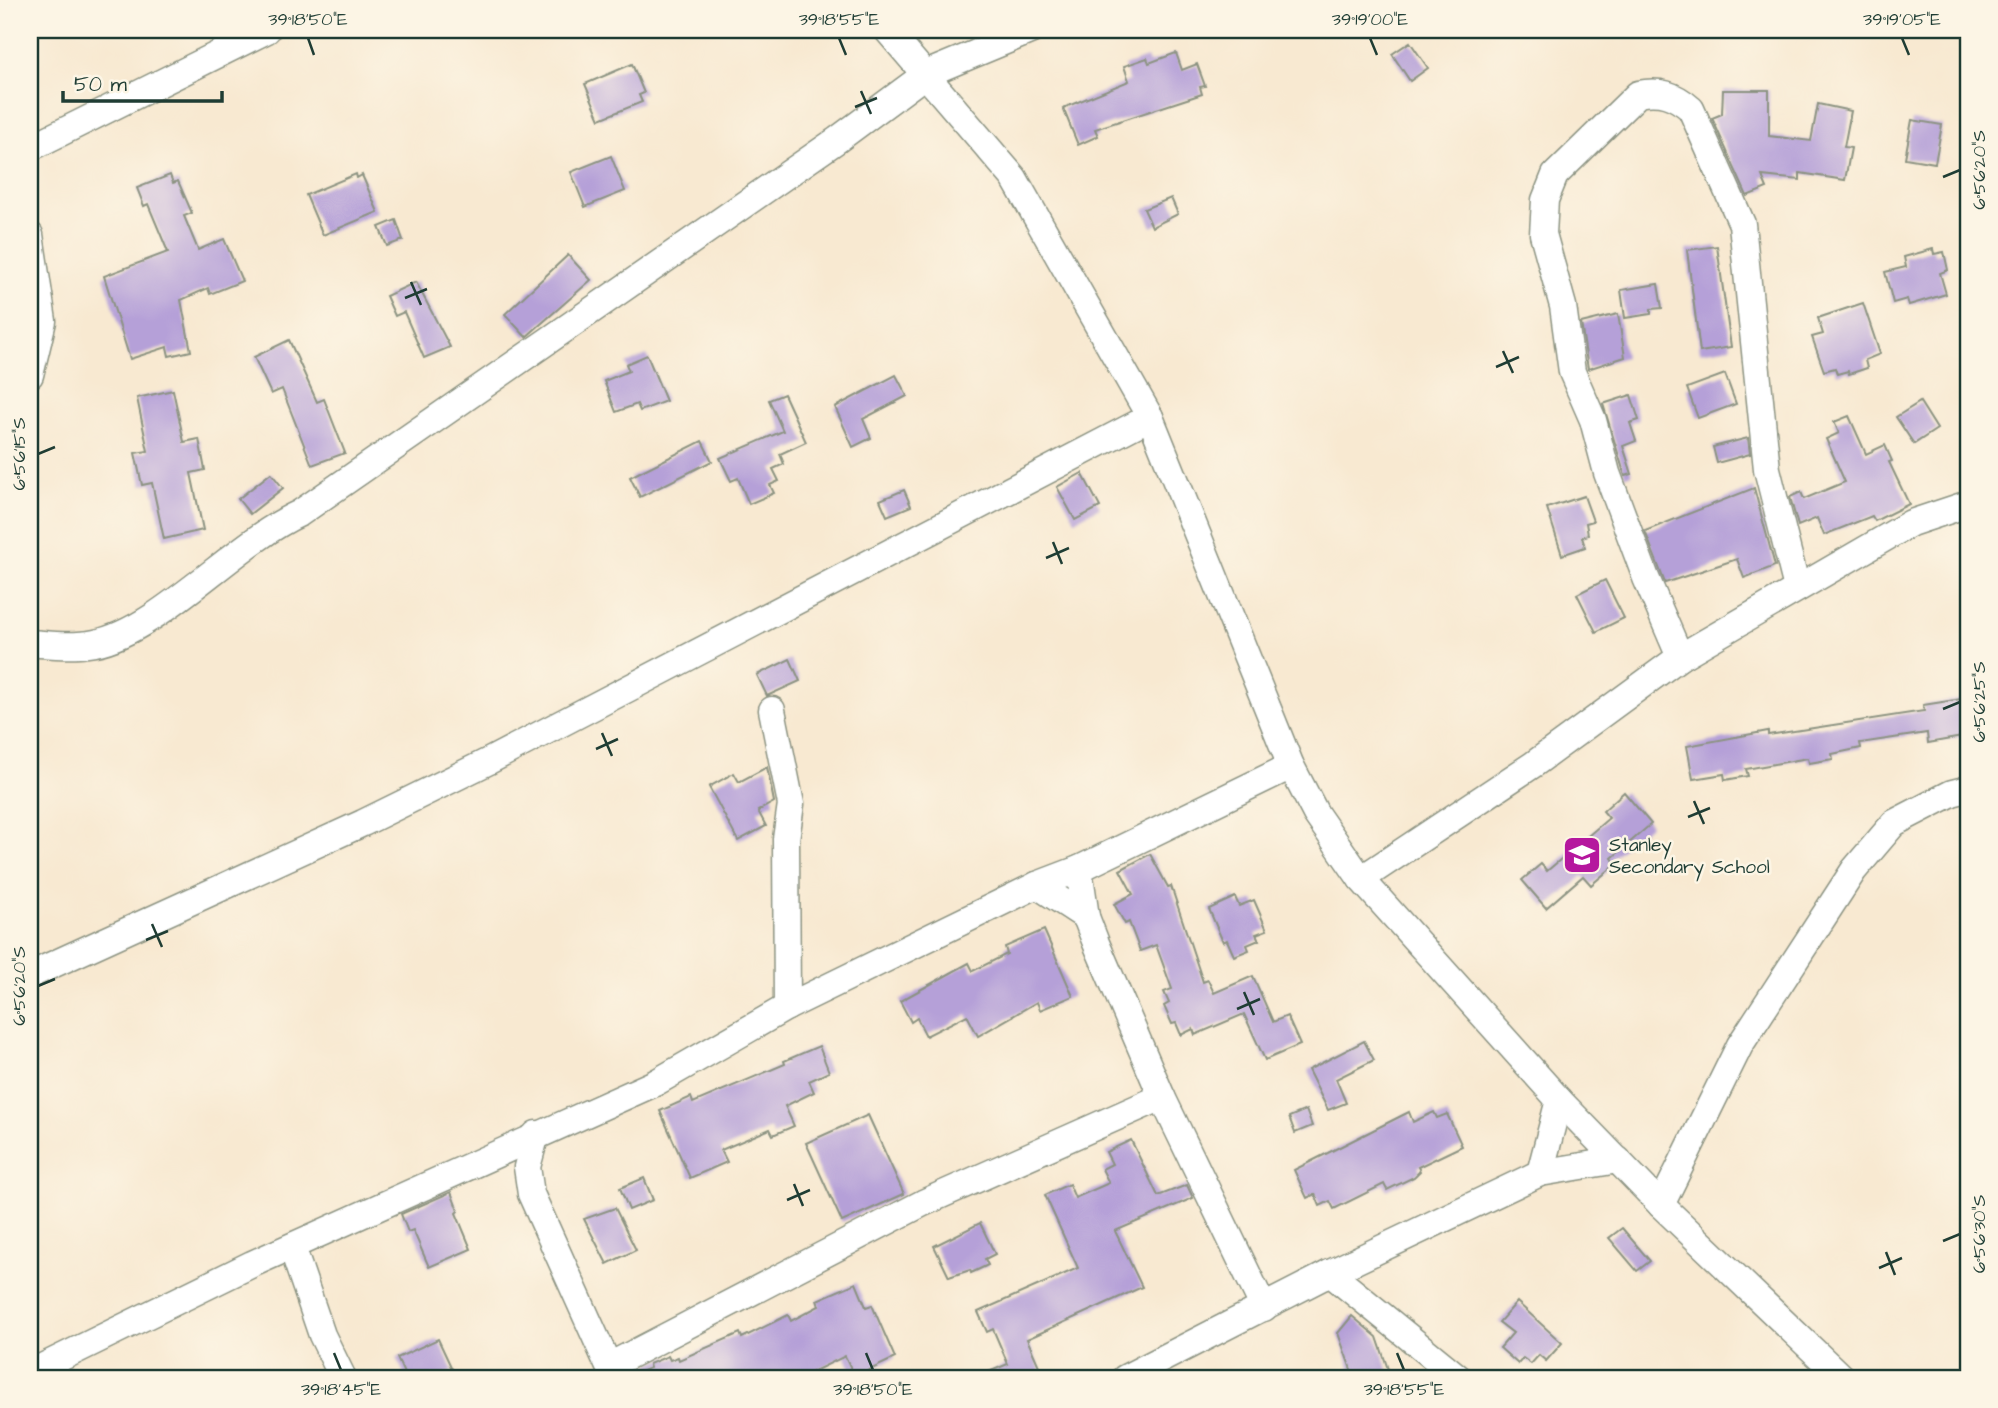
<svg xmlns="http://www.w3.org/2000/svg" width="1998" height="1408" font-family="'Architects Daughter',sans-serif">
  <style>
    .building { fill: #b5a0d8 }
    .lines { fill: none; stroke-linecap: round; stroke-linejoin: round }
    .minor-casing { stroke: #8c9382; stroke-width: 29 }
    .minor { stroke: #fff; stroke-width: 26 }
    .ticks { fill: none; stroke: #1f3d34; stroke-width: 2.5 }
    .labels { text-anchor: middle; stroke-width: 5; stroke-linejoin: round; paint-order: stroke }
    .poi-label { font-size: 19px; fill: #1f3d34; stroke: #fcf5e5; text-anchor: start }
    .neatline { fill: none; stroke: #1f3d34; stroke-width: 2.5 }
    .ticks-label { font-size: 18px; text-anchor: middle; fill: #1f3d34 }
  </style>
  <rect width="100%" height="100%" fill="#fcf5e5"/>
  <filter id="ink" filterUnits="userSpaceOnUse"><feTurbulence type="fractalNoise" baseFrequency=".0143" numOctaves="2"/><feDisplacementMap in="SourceGraphic" scale="14" xChannelSelector="R" yChannelSelector="G"/><feConvolveMatrix kernelMatrix="1 2 1 2 8 2 1 2 1" color-interpolation-filters="sRGB"/></filter>
  <filter id="wash" filterUnits="userSpaceOnUse"><feTurbulence type="fractalNoise" baseFrequency=".00686" numOctaves="4" result="noise"/><feDisplacementMap in="SourceGraphic" scale="28" xChannelSelector="R" yChannelSelector="G"/><feGaussianBlur stdDeviation="1.57" result="paint"/><feColorMatrix in="noise" values="0 0 0 0 0 0 0 0 0 0 0 0 0 0 0 0 0 1.4 0 .05"/><feComposite in="paint" operator="in"/></filter>
  <g filter="url(#wash)">
    <rect width="100%" height="100%" fill="#f8e9d1"/>
    <g id="blocks">
      <!-- building -->
      <g class="building">
        <polygon points="1410,42 1428,68 1410,81 1392,54"/>
        <polygon points="1176,53 1182,70 1197,64 1205,86 1200,87 1202,94 1095,129 1098,136 1078,145 1063,108 1129,81 1124,66 1147,58 1149,63"/>
        <polygon points="632,64 644,93 639,95 642,102 600,119 585,84"/>
        <polygon points="1723,90 1769,90 1769,136 1811,141 1818,104 1851,111 1844,147 1851,148 1845,180 1800,173 1800,180 1762,176 1767,188 1747,196 1712,118 1722,114"/>
        <polygon points="1912,120 1942,125 1935,163 1905,158"/>
        <polygon points="611,156 625,191 585,207 571,172"/>
        <polygon points="356,174 357,178 362,175 378,212 323,235 306,195"/>
        <polygon points="170,175 173,183 178,181 192,213 184,216 198,250 224,239 242,281 210,294 208,288 181,300 191,351 169,356 167,347 130,359 104,276 168,252 148,204 144,206 137,188"/>
        <polygon points="1171,198 1178,214 1152,227 1144,209"/>
        <polygon points="396,220 403,240 387,246 379,227"/>
        <polygon points="1717,246 1731,347 1700,352 1687,250"/>
        <polygon points="1933,249 1934,254 1944,252 1948,270 1940,273 1946,294 1909,305 1907,299 1893,303 1885,272 1906,267 1904,257"/>
        <polygon points="568,255 591,280 526,337 505,314"/>
        <polygon points="416,282 450,347 424,358 404,312 395,316 386,296"/>
        <polygon points="1658,284 1662,308 1651,309 1651,314 1625,318 1621,290"/>
        <polygon points="1863,303 1880,354 1865,360 1867,368 1849,374 1848,371 1837,374 1835,368 1824,371 1812,337 1823,334 1818,318"/>
        <polygon points="1618,314 1625,357 1588,369 1581,323"/>
        <polygon points="289,340 317,402 324,399 345,453 312,465 282,389 271,394 254,357"/>
        <polygon points="647,355 666,401 640,411 637,404 616,412 604,381 629,371 626,364"/>
        <polygon points="1725,374 1736,404 1698,418 1687,388"/>
        <polygon points="896,375 907,396 863,419 871,438 853,447 835,407"/>
        <polygon points="173,390 184,442 199,439 205,470 191,473 203,530 164,539 152,483 142,485 135,453 148,451 137,398"/>
        <polygon points="784,394 806,442 780,454 784,464 773,469 779,481 770,485 774,493 749,504 738,478 731,481 720,458 783,431 769,400"/>
        <polygon points="1631,395 1639,420 1630,423 1636,441 1623,446 1632,474 1625,476 1603,404"/>
        <polygon points="1920,402 1937,429 1914,444 1896,417"/>
        <polygon points="1849,416 1866,454 1885,445 1892,461 1889,462 1909,504 1875,521 1872,516 1824,535 1817,518 1798,526 1790,497 1801,492 1804,499 1845,482 1826,439 1839,433 1834,422"/>
        <polygon points="1748,438 1750,454 1717,463 1713,447"/>
        <polygon points="702,441 712,461 640,497 630,477"/>
        <polygon points="271,473 283,488 250,514 238,499"/>
        <polygon points="1082,473 1100,507 1075,520 1057,487"/>
        <polygon points="1754,488 1775,566 1744,578 1737,559 1665,583 1645,531"/>
        <polygon points="904,490 911,506 887,516 880,500"/>
        <polygon points="1584,496 1593,521 1586,523 1588,535 1582,537 1585,547 1562,555 1547,508"/>
        <polygon points="1605,580 1624,618 1596,632 1577,594"/>
        <polygon points="790,659 800,681 767,696 757,675"/>
        <polygon points="1968,698 1968,736 1928,743 1927,733 1860,743 1861,748 1832,754 1833,759 1809,763 1808,758 1746,769 1748,776 1725,780 1724,774 1693,779 1687,746 1768,731 1768,735 1924,711 1923,705"/>
        <polygon points="767,767 774,802 758,811 766,826 738,841 709,787 734,773 739,782"/>
        <polygon points="1624,792 1651,824 1612,858 1616,864 1591,885 1583,876 1546,908 1522,880 1541,864 1547,871 1609,818 1603,811"/>
        <polygon points="1150,854 1168,887 1171,886 1203,982 1208,980 1214,993 1253,976 1273,1022 1287,1016 1300,1045 1265,1060 1244,1014 1195,1035 1193,1029 1181,1035 1176,1023 1172,1024 1164,1006 1169,1003 1164,992 1172,989 1156,945 1140,951 1129,922 1125,924 1114,904 1133,894 1120,870"/>
        <polygon points="1235,897 1239,906 1254,900 1267,930 1256,934 1259,940 1247,945 1249,950 1234,956 1227,940 1223,942 1209,909"/>
        <polygon points="1044,930 1073,996 1040,1010 1037,1002 978,1036 967,1015 926,1036 917,1018 911,1022 900,1001 969,963 973,971 1007,954 1005,947"/>
        <polygon points="1364,1041 1374,1060 1336,1079 1346,1103 1328,1110 1308,1070"/>
        <polygon points="819,1046 829,1072 809,1081 814,1092 785,1106 794,1126 773,1135 770,1129 721,1150 727,1162 690,1178 660,1111 691,1097 693,1103 785,1064 784,1061"/>
        <polygon points="1306,1110 1312,1126 1295,1133 1289,1117"/>
        <polygon points="1409,1112 1413,1122 1434,1112 1437,1118 1447,1114 1462,1146 1418,1167 1420,1171 1414,1177 1387,1190 1384,1184 1334,1209 1330,1201 1320,1206 1315,1194 1307,1198 1294,1170"/>
        <polygon points="868,1115 904,1194 842,1222 806,1143"/>
        <polygon points="1131,1140 1158,1196 1187,1185 1193,1198 1115,1231 1142,1287 1027,1339 1042,1373 1031,1378 974,1378 1008,1364 993,1329 987,1332 978,1312 1078,1268 1045,1195 1069,1184 1075,1198 1109,1183 1102,1169 1112,1164 1106,1152"/>
        <polygon points="644,1178 653,1200 629,1210 620,1188"/>
        <polygon points="451,1192 458,1211 456,1213 471,1249 429,1267 413,1230 408,1232 401,1214"/>
        <polygon points="615,1208 636,1250 607,1264 584,1219"/>
        <polygon points="980,1223 995,1254 985,1259 988,1265 971,1273 970,1270 949,1277 934,1246"/>
        <polygon points="1622,1228 1650,1261 1637,1271 1609,1238"/>
        <polygon points="856,1283 866,1307 872,1305 895,1358 855,1377 845,1356 800,1378 630,1378 629,1376 650,1368 649,1364 668,1356 670,1360 678,1357 679,1360 740,1333 742,1338 788,1315 791,1321 819,1306 817,1300"/>
        <polygon points="1517,1302 1562,1343 1546,1361 1539,1355 1531,1364 1523,1358 1518,1364 1500,1348 1513,1333 1499,1322"/>
        <polygon points="1352,1316 1377,1337 1391,1378 1354,1378 1338,1333"/>
        <polygon points="438,1339 453,1371 438,1378 406,1378 397,1358"/>
      </g>
    </g>
  </g>
  <g filter="url(#ink)">
    <use href="#blocks" fill-opacity="0" stroke="#8c9382" stroke-width="2"/>
    <g class="lines">
      <!-- minor casing -->
      <g class="minor-casing">
        <g id="minor">
          <polyline points="887,30 1014,178 1150,417 1291,766 1316,814 1361,879 1559,1100 1661,1205 1842,1378"/>
          <polyline points="30,148 267,30"/>
          <polyline points="30,235 43,321 30,375"/>
          <path d="M30,643c21,2 44,4 65,0 65,-13 139,-100 205,-130l537,-373 89,-66 106,-44"/>
          <path d="M1680,657l-34,-79 -39,-105 -14,-53 -21,-48 -9,-66 -20,-72 2,-34 10,-25 83,-81c22,-4 36,0 53,15l51,115 25,245 30,119"/>
          <polyline points="772,710 791,804 786,839 787,1007"/>
          <polyline points="1079,869 1086,917 1096,943 1162,1097 1264,1308"/>
          <polyline points="1361,879 1534,764 1680,657 1911,523 1968,504"/>
          <polyline points="1037,885 1086,917"/>
          <polyline points="30,975 363,823 489,761 1150,417"/>
          <polyline points="536,1134 527,1167 531,1194 614,1378"/>
          <polyline points="1540,1173 1559,1100"/>
          <polyline points="1661,1205 1740,1045 1854,870 1894,823 1952,793 1968,789"/>
          <polyline points="292,1247 322,1335 343,1378"/>
          <polyline points="1330,1273 1459,1378"/>
          <polyline points="609,1366 923,1203 1162,1097"/>
          <polyline points="30,1373 252,1264 655,1083 787,1007 1037,885 1079,869 1291,766"/>
          <polyline points="1125,1378 1330,1273 1540,1173 1618,1160"/>
        </g>
      </g>
      <!-- minor -->
      <use href="#minor" class="minor"/>
    </g>
  </g>
  <!-- ticks -->
  <path class="ticks" d="M308,38l6,17M839,38l7,17M1370,38l7,17M1902,38l7,17M861,91l10,23M855,107l22,-9M1943,177l17,-7M411,282l10,23M405,298l22,-9M1503,351l10,22M1496,367l23,-10M38,454l17,-7M1053,542l9,22M1046,558l23,-10M1943,709l17,-7M602,733l10,23M596,749l22,-10M1694,801l10,23M1688,817l22,-9M152,924l10,23M146,940l22,-9M38,986l17,-7M1244,992l10,23M1237,1009l23,-10M794,1184l9,22M787,1200l23,-10M1943,1241l17,-7M1886,1252l9,23M1879,1268l23,-10M334,1353l7,17M866,1353l7,17M1397,1353l7,17"/>
  <!-- icons -->
  <defs>
    <g id="school-square" transform="scale(2.0125)"><rect x="-9" y="-9" width="18" height="18" rx="4" fill="#b5179e" stroke="#fcf5e5"/><path d="M0-5L7-2L0 1L-7-2ZM-4 1L0 2.5L4 1V4Q0 6-4 4Z" fill="#fff"/></g>
  </defs>
  <g fill-rule="evenodd">
    <use href="#school-square" x="1582" y="855"/>
  </g>
  <g class="labels">
    <!-- poi labels -->
    <g class="poi-label">
      <text x="1609" y="851">Stanley<tspan x="1609" dy="22">Secondary School</tspan></text>
    </g>
  </g>
  <!-- margin -->
  <rect width="1998" height="1408" fill="none" stroke="#fcf5e5" stroke-width="77"/>
  <!-- scale -->
  <path d="M63 91v10h159v-10" fill="none" stroke="#1f3d34" stroke-width="3.5"/>
  <text x="74" y="91" font-size="21" fill="#1f3d34" stroke="#fcf5e5" stroke-width="5" paint-order="stroke">50 m</text>
  <rect x="38" y="38" width="1922" height="1332" class="neatline"/>
  <g class="ticks-label">
    <text x="308" y="25">39°18'50"E</text>
    <text x="839" y="25">39°18'55"E</text>
    <text x="1370" y="25">39°19'00"E</text>
    <text x="1902" y="25">39°19'05"E</text>
    <text transform="translate(1979 170) rotate(-90)" y="6">6°56'20"S</text>
    <text transform="translate(19 454) rotate(-90)" y="6">6°56'15"S</text>
    <text transform="translate(1979 702) rotate(-90)" y="6">6°56'25"S</text>
    <text transform="translate(19 986) rotate(-90)" y="6">6°56'20"S</text>
    <text transform="translate(1979 1234) rotate(-90)" y="6">6°56'30"S</text>
    <text x="341" y="1395">39°18'45"E</text>
    <text x="873" y="1395">39°18'50"E</text>
    <text x="1404" y="1395">39°18'55"E</text>
  </g>
</svg>
